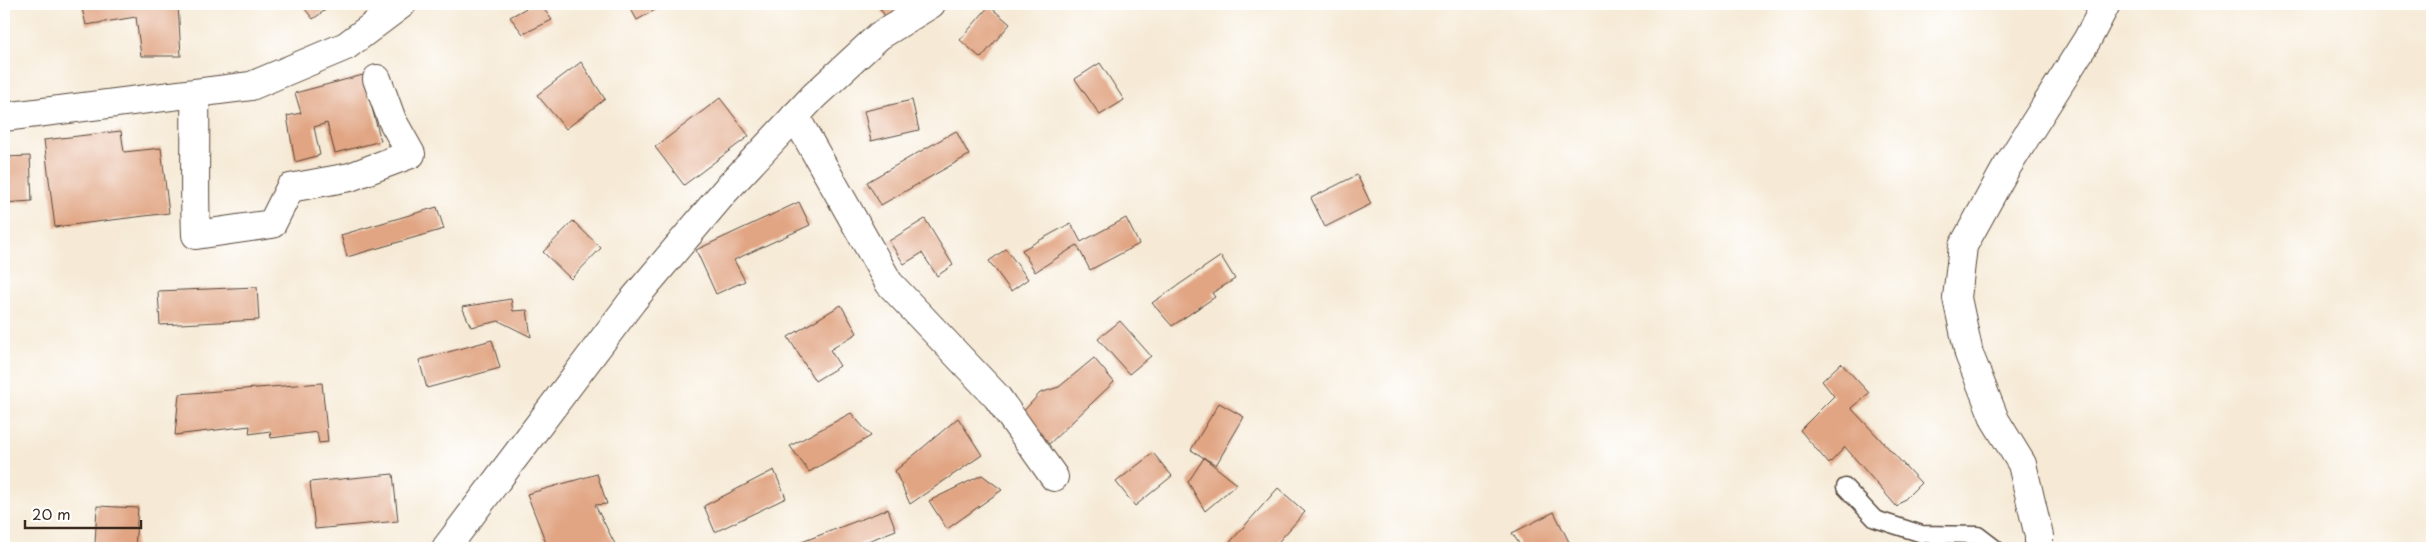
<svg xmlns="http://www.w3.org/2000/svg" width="2436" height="552" font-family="'Playpen Sans',sans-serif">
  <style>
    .building { fill: #e1a583 }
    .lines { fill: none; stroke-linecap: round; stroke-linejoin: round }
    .service-casing { stroke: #57473a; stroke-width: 19 }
    .minor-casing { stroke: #57473a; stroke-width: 30 }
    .service { stroke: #fff; stroke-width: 16 }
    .minor { stroke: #fff; stroke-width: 28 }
  </style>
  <rect width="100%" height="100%" fill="#fff"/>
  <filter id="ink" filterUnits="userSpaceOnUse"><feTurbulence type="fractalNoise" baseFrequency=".02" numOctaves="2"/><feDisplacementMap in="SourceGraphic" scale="10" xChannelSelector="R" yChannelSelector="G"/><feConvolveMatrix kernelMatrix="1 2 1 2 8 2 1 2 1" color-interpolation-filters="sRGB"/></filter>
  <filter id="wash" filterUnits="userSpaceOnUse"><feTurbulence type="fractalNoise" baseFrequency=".0096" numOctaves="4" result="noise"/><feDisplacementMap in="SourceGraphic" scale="20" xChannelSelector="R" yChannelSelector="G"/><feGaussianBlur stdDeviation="1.12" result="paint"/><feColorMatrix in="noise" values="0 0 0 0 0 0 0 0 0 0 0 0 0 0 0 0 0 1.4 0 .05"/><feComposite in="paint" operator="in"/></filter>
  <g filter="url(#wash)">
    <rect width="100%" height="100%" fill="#f6ead6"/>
    <g id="blocks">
      <!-- building -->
      <g class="building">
        <polygon points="81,4 178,4 181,56 141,56 136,17 86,25"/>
        <polygon points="301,4 334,4 313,19"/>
        <polygon points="534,4 540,4 552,20 523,34 510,17"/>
        <polygon points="628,4 666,4 637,20"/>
        <polygon points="877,4 908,4 893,28"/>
        <polygon points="989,6 1010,24 981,58 960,40"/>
        <polygon points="581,62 605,99 566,129 537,95"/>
        <polygon points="1100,63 1124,100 1100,115 1075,79"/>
        <polygon points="363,75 381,141 335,153 327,123 314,127 320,155 295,162 287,116 301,113 295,93"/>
        <polygon points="720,98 749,136 684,185 655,147"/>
        <polygon points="912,100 919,130 871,141 864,111"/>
        <polygon points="121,131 124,152 161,148 169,213 55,227 44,140"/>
        <polygon points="956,131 969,155 881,205 867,182"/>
        <polygon points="30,156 32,201 4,203 4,157"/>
        <polygon points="1357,175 1371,204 1325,227 1311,198"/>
        <polygon points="799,202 810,225 734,260 745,281 716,294 696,250"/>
        <polygon points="437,207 444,229 347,257 341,235"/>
        <polygon points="1126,218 1139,244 1090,270 1077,245 1035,272 1022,250 1071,223 1081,242"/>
        <polygon points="925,219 953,265 937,276 922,253 904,264 889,241"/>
        <polygon points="573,221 601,248 571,279 543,252"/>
        <polygon points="1006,249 1028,279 1011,291 989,261"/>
        <polygon points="1221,256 1235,279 1212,293 1215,297 1172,326 1152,303"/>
        <polygon points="257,287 259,320 160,325 158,291"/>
        <polygon points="511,299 513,311 527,310 531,337 499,321 471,327 462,307"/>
        <polygon points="841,305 857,333 830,350 840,366 815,381 788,337"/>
        <polygon points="1120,321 1151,356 1129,374 1098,339"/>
        <polygon points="492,340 500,368 427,388 419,360"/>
        <polygon points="1094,358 1114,382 1048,445 1021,414 1040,393 1059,387"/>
        <polygon points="1841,363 1869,393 1851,408 1921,483 1897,507 1845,447 1829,464 1800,430 1834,396 1822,381"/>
        <polygon points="322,383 328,442 319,443 317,432 271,438 270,431 249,434 250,426 175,435 179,394"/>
        <polygon points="1219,403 1244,417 1216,465 1191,450"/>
        <polygon points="851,413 871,436 809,472 790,446"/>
        <polygon points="958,418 982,455 910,504 895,471"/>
        <polygon points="1153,453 1172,476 1135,506 1116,482"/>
        <polygon points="1204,458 1237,484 1205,511 1188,482"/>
        <polygon points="774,470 786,498 715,532 704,506"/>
        <polygon points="393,474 398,521 315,529 310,482"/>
        <polygon points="597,474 607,504 595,505 616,546 609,548 548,548 527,494"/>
        <polygon points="982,475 1002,490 947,529 929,501"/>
        <polygon points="1278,488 1305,512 1273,548 1225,548"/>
        <polygon points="97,506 138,508 135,548 95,545"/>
        <polygon points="888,509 896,530 858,545 859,548 795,548 794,545"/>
        <polygon points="1554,512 1572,548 1522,548 1512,533"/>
      </g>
    </g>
  </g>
  <g filter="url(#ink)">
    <use href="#blocks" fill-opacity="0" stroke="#57473a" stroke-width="1"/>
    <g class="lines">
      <!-- service casing -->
      <g class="service-casing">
        <polyline id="service" points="1845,487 1875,519 1922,534 1978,535 1995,548"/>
      </g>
      <!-- minor casing -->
      <g class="minor-casing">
        <g id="minor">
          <path d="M195,94c1,47 -1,93 1,141l76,-11 18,-36 60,-11 61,-23 -19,-34 -15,-41"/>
          <polyline points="795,116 889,283 997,397 1054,477"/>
          <polyline points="4,117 251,86 346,46 402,4"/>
          <polyline points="446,548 633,300 725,191 814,96 879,36 931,4"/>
          <polyline points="2039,548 2039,536 2022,464 1995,420 1969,354 1957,298 1963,246 2005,170 2087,40 2106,4"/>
        </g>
      </g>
      <!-- service -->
      <use href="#service" class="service"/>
      <!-- minor -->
      <use href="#minor" class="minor"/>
    </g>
  </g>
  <!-- margin -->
  <rect width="2436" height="552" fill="none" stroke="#fff" stroke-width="20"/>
  <!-- scale -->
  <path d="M25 520v8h116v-8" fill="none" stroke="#3b2a1e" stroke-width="2.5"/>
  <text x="32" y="520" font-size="15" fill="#3b2a1e" stroke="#ffffff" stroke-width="4" paint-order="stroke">20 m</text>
</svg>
